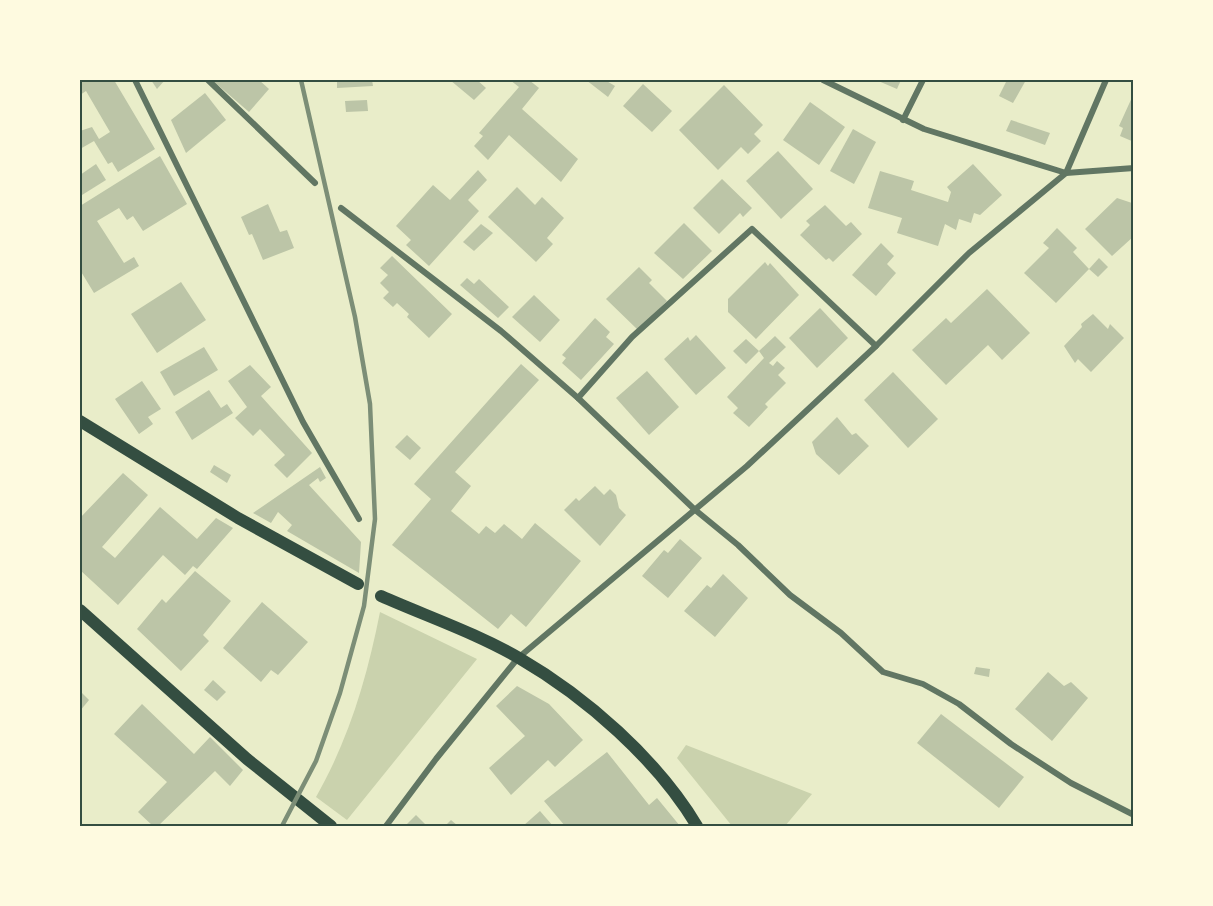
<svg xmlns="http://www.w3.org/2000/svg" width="1213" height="906" font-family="Literata,serif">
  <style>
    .green { fill: #cad2ad }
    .building { fill: #bcc5a7 }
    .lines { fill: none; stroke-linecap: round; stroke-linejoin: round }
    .minor { stroke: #617663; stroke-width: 6 }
    .secondary { stroke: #344e41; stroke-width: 12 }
    .rail { stroke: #7c8e77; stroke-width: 4.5 }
    .neatline { fill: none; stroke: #344e41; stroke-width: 2 }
  </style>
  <rect width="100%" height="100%" fill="#e9edc9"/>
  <!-- green -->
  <g class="green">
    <path d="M380,612l97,47 -130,161 -31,-23c33,-58 51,-119 64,-185z"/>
    <polygon points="686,745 812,794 785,826 732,826 677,758"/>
  </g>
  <!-- building -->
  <g class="building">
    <polygon points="80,80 114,80 155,149 118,172 112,162 108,164 94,141 80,149 80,131 92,127 99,139 110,132 86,91 80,95"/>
    <polygon points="151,80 165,80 157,89"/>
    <polygon points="212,80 259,80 269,89 249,112"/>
    <polygon points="337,80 372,80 373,86 337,88"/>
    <polygon points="450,80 477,80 486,88 474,100"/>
    <polygon points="510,80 529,80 539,88 522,109 578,159 561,182 509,135 488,160 474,146 483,136 479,133 519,87"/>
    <polygon points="586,80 605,80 615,86 608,97"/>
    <polygon points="876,80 901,80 897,89"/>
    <polygon points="1007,80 1026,80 1013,103 999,96"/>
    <polygon points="643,84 672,111 652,132 623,106"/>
    <polygon points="724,85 763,125 754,134 761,141 748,154 741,147 718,170 679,130"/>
    <polygon points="205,93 226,120 186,153 171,120"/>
    <polygon points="1134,93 1134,142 1120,136 1123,128 1119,126"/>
    <polygon points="367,100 368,111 346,112 345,101"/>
    <polygon points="810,102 845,127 819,165 783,140"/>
    <polygon points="1011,120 1050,133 1045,145 1006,131"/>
    <polygon points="853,129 876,142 854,184 830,171"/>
    <polygon points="778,151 813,189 781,219 746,181"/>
    <polygon points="160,156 187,204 143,231 133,216 127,220 119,208 97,221 124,263 134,257 139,266 94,293 80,270 80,206"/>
    <polygon points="96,164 106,180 82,195 80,175"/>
    <polygon points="973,164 1002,195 980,215 974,213 971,223 959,219 956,230 945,224 938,246 897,233 902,218 868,208 880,171 914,181 911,190 948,202 951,192 947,187"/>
    <polygon points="478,170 487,180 468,200 479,211 429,266 406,245 411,240 396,226 433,185 450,200"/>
    <polygon points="722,179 752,208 743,217 740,213 719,234 693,208"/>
    <polygon points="517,187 535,205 542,197 564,218 547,238 553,244 536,262 488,217"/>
    <polygon points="1117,198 1132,203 1134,201 1134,236 1112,256 1085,229"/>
    <polygon points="268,204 280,232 287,230 294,248 263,260 252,234 249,235 241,217"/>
    <polygon points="825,205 846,226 851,222 862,234 833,262 829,258 826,260 800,235 810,225 806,221"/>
    <polygon points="684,223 712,251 683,279 654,253"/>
    <polygon points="481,224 493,233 474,251 463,242"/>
    <polygon points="1057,228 1077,248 1073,252 1089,269 1056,303 1024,273 1049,248 1043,243"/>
    <polygon points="881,243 894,256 887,264 896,273 876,296 852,275"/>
    <polygon points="392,256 452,314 429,338 407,317 409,314 397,303 393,307 383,298 389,292 380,283 388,275 380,268"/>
    <polygon points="1099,258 1108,267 1098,277 1089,269"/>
    <polygon points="765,262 768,266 770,263 799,295 756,339 728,312 728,299"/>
    <polygon points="639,267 652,280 649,283 667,301 638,330 606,299"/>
    <polygon points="467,278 474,284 479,279 509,307 498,318 460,285"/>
    <polygon points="181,282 206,320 157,353 131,314"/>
    <polygon points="987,289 1030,333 1002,360 988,345 946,385 912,350 946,318 951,323"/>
    <polygon points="534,295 560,320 540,342 512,317"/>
    <polygon points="820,308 848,338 817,368 789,338"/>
    <polygon points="1093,314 1108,329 1110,324 1124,338 1091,372 1078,359 1075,363 1064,346 1082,327 1081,324"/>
    <polygon points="595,318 610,332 606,337 614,344 581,380 562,363 566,358 562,355"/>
    <polygon points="696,335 726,368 696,395 664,359 688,337 690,341"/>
    <polygon points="775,336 786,347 769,363 773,366 777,361 785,368 778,375 786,383 765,404 768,407 749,427 733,413 738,408 727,397 764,358 759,351 746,364 733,351 746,339 759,351"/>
    <polygon points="204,347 218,370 174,396 160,372"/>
    <polygon points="521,364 539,380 455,472 471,486 451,511 479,534 486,526 495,533 504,524 522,539 535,523 581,561 526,627 511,614 498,629 392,545 431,499 414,484"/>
    <polygon points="250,365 271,387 261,396 312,453 287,478 274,465 285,455 260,429 253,436 235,418 247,407 228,381"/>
    <polygon points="647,371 679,407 649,435 616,398"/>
    <polygon points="893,372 938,419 908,448 864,400"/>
    <polygon points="142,381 161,409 148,417 153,424 139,434 115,399"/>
    <polygon points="209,390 221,408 227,404 233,413 192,440 175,412"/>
    <polygon points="837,417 852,435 856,433 869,446 839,475 816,454 812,442"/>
    <polygon points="407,435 421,448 410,460 395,447"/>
    <polygon points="214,465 231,475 227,483 210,472"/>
    <polygon points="320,467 326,478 320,482 318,478 309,485 361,542 359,573 287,531 292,525 278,512 271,523 253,513"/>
    <polygon points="123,473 148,495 102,547 115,558 160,507 197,539 216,518 233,528 197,569 193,566 185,575 163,555 118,605 80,570 80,518"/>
    <polygon points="595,486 604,495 610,489 616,495 619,508 626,515 600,546 564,510 576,498 579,501"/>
    <polygon points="680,539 702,558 668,598 642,576 664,550 668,553"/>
    <polygon points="195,571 231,601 203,635 209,641 181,671 137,629 162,599 166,603"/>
    <polygon points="723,574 748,598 715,637 684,611 707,585 711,588"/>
    <polygon points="262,602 308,642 278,675 271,670 261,682 223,648"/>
    <polygon points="976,667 990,669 989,677 974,674"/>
    <polygon points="1048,672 1064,686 1071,682 1088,698 1052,741 1015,709"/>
    <polygon points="213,680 226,692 217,701 204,690"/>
    <polygon points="517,686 549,704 583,740 555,767 548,760 511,795 489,768 525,736 496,706"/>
    <polygon points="80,691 89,700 80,711"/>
    <polygon points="142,704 194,754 210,737 243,770 230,786 215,771 158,826 153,826 138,812 167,782 114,734"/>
    <polygon points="941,714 1024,777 999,808 917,743"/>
    <polygon points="607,752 649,805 657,798 680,826 565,826 544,801"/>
    <polygon points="540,811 553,826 523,826"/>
    <polygon points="416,815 427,826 405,826"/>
    <polygon points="451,820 458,826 445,826"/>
  </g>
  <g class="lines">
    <!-- minor -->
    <g class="minor">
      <polyline points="135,80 303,422 359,519"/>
      <polyline points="208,80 315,183"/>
      <polyline points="823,80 924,129 1066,173 1134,168"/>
      <polyline points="903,120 923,80"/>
      <polyline points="341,208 501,331 578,398 694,509 738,545 790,595 841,633 883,672 923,684 959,704 1011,744 1071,783 1134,815"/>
      <polyline points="578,398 632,337 752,229 876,346"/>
      <polyline points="386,826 436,759 518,658 747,466 876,346 969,253 1066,173 1106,80"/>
    </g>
    <!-- secondary -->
    <g class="secondary">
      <polyline points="80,421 238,518 358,584"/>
      <path d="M381,596c45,20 95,37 138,62 67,39 138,101 178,168"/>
      <polyline points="80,610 247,759 331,826"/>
    </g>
    <!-- rail -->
    <polyline class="rail" points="282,826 316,761 340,693 364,606 375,519 370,404 355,317 301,80"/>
  </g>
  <!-- border -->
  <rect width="1213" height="906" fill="none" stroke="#fefae0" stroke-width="162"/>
  <rect x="81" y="81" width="1051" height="744" class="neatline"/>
</svg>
